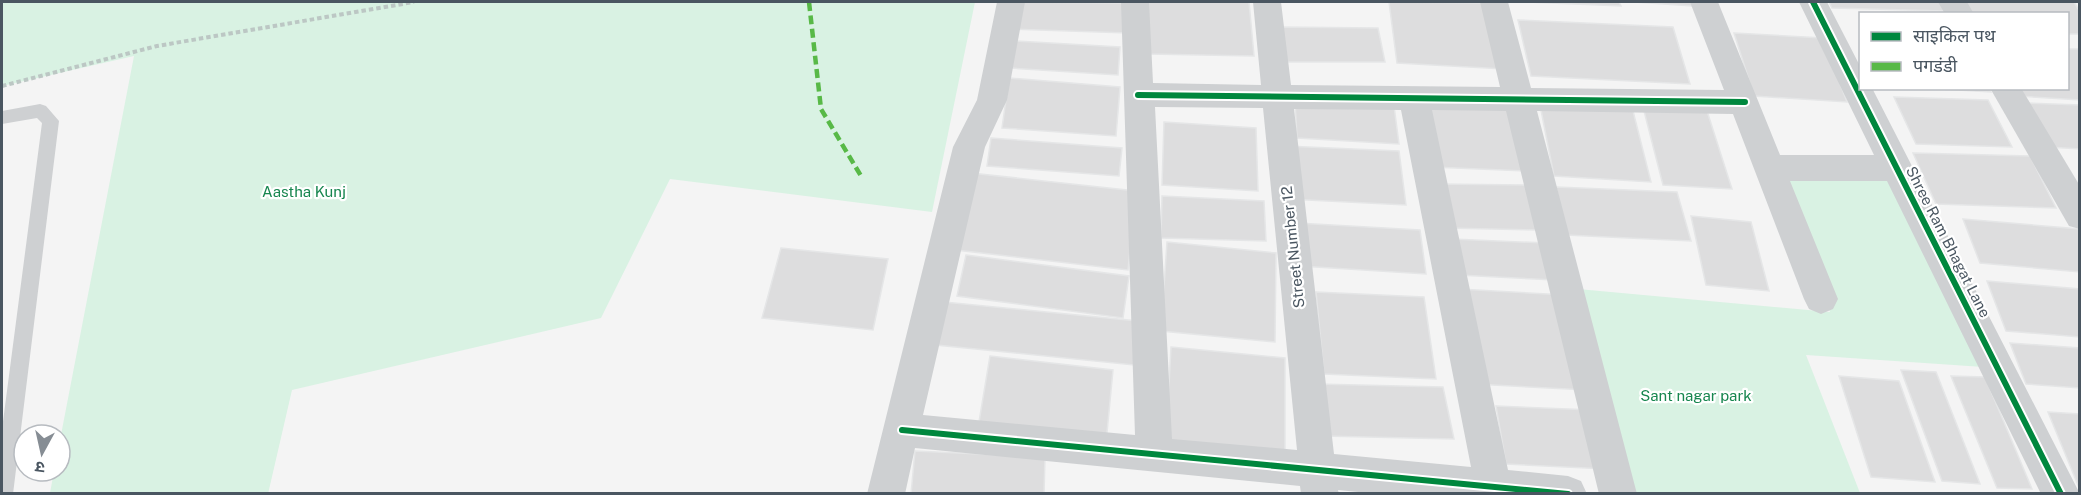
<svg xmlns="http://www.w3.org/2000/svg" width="2081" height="495" font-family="'Public Sans','Noto Sans Devanagari',sans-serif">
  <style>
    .green { fill: #d9f2e3 }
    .building { fill: #ddddde; stroke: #e5e6e7; stroke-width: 1.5 }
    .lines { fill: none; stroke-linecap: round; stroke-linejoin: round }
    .path { stroke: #bcc7c4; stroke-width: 4; stroke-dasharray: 4.5 3; stroke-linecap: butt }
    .lane { fill: #ced0d2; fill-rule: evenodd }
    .street { fill: #ced0d2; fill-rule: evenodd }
    .quiet { stroke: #58b947; stroke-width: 4.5; stroke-dasharray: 9 4.5; stroke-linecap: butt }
    .cycleway-casing { stroke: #fff; stroke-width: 10 }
    .cycleway { stroke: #00873e; stroke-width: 6 }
    .labels { text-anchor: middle; stroke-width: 4.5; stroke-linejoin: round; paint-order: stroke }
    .park-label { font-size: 15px; fill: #17864f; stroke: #fff }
    .street-label { font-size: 15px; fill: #4a5661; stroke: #fff }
  </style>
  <rect width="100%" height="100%" fill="#f4f4f4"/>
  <!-- green -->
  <g class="green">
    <polygon points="2,2 975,2 932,212 670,179 601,318 292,390 268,494 50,493 54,471 60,471 60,440 134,56 2,86"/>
    <polygon points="1897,168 1998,368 1806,355 1860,493 1618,493 1567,288 1830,312 1783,169"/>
  </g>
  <!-- building -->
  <g class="building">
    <polygon points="1014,2 1128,3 1128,33 1012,29"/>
    <polygon points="1147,2 1249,2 1254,56 1149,54"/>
    <polygon points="1389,2 1491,3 1504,69 1397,63"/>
    <polygon points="1527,2 1619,2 1621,6"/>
    <polygon points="1634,2 1691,2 1692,6"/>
    <polygon points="1829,2 1940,2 1945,11 1832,8"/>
    <polygon points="1956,2 2074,2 2080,12 2080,34 2068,34 2068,14 1962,14"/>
    <polygon points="1518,20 1673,27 1690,84 1531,76"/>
    <polygon points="1279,27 1378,28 1385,62 1284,62"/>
    <polygon points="1734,33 1823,38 1847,102 1754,96"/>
    <polygon points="1014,41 1120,47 1118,75 1010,68"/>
    <polygon points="2068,49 2080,49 2080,100 2018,96 2014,88 2068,88"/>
    <polygon points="1009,78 1120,87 1116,136 1002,128"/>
    <polygon points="1923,88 1989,88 1991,92"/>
    <polygon points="1894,97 1988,100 2012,147 1916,144"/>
    <polygon points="1295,101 1394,106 1399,144 1297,138"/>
    <polygon points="1421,101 1515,104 1529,171 1432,167"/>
    <polygon points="2025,103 2080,105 2080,149 2048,147"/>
    <polygon points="1540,105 1633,111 1651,182 1554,176"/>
    <polygon points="1643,107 1707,111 1732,189 1663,185"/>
    <polygon points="1164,122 1256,128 1258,191 1162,185"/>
    <polygon points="991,138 1122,148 1119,176 987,166"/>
    <polygon points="1285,146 1399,151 1406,205 1288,199"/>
    <polygon points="1913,153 2030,156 2056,208 1936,204"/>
    <polygon points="971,173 1136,191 1128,270 956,250"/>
    <polygon points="1436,184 1528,185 1539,230 1445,228"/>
    <polygon points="1556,187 1677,192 1691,241 1566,235"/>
    <polygon points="1162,196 1264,201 1266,241 1161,238"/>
    <polygon points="1691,216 1751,222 1769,291 1706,285"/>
    <polygon points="1963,219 2080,229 2080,272 1980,263"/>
    <polygon points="1297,223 1420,230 1426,274 1300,266"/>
    <polygon points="1452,239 1546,243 1554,280 1458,275"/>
    <polygon points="1167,242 1276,253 1275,342 1161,331"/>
    <polygon points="781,248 888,259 873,330 762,318"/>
    <polygon points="966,255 1129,276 1123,318 957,296"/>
    <polygon points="1987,281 2080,289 2080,337 2006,331"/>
    <polygon points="1459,289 1566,295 1586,390 1474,384"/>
    <polygon points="1316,292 1424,297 1436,379 1324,374"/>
    <polygon points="944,302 1138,321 1134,365 936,345"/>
    <polygon points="2010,343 2080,348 2080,388 2026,384"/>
    <polygon points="1171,347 1285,358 1285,453 1166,441"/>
    <polygon points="990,356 1113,370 1106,443 978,428"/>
    <polygon points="1901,370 1936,372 1980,484 1942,481"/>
    <polygon points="1839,376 1899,381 1935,482 1871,477"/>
    <polygon points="1951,376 1985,377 2032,489 1997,488"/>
    <polygon points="1316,384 1443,387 1454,439 1323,436"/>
    <polygon points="1496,406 1593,410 1606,469 1506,464"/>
    <polygon points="2048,412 2080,414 2080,490"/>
    <polygon points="915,451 1045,457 1044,494 911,494"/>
  </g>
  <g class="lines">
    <!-- path -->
    <polyline class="path" points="2,86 157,46 414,2"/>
    <!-- lane -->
    <polygon class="lane" points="40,104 46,106 59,121 13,494 2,494 2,429 42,123 37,118 2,124 2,111"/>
    <!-- street -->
    <g class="street">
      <path d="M997,2h28l-18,98 -22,47 -62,268 212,20 -14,-433h28l4,81 108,2 -8,-83h28l10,83 209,2 -20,-85h28l23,86 193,2 -34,-88h28l62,153h94l-75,-153h28l33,64v22h12l208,406h-39l-154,-313h-97l48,118 -5,10 -12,5 -12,-5 -5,-10 -71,-185 -196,-3 100,383h-38l-93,-383 -74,-1 76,360 60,6 13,5 6,13h-209l-40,-4 1,4h-38l-1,-8 -385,-38 -10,46h-38l86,-347 24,-47zM1155,107l108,1 34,342 -125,-11zM1294,109l107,1 70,357 -137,-13z"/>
      <polygon points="1938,2 1967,2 1974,14 1945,14"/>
      <polygon points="1990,88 2021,88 2080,186 2080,229 2069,226"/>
    </g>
    <!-- quiet -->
    <polyline class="quiet" points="809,2 821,109 861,176"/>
    <!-- cycleway casing -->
    <g class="cycleway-casing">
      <g id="cycleway">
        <polyline points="1813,2 2061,494"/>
        <polyline points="1138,95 1745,102"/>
        <polyline points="902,430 1568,494"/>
      </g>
    </g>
    <!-- cycleway -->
    <use href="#cycleway" class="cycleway"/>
  </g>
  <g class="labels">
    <!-- park labels -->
    <g class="park-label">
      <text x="304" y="197">Aastha Kunj</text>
      <text x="1696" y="401">Sant nagar park</text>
    </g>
    <!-- street labels -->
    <g class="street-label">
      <text transform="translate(1948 242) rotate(63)" y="5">Shree Ram Bhagat Lane</text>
      <text transform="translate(1293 247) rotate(-96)" y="5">Street Number 12</text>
    </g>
  </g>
  <!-- border -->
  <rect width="2081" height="495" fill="none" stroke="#4a5661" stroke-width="6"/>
  <!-- legend -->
  <rect x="1859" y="12" width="210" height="78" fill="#ffffff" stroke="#b7bbc0" stroke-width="1.5"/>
  <rect x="1871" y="32" width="30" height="9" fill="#00873e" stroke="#b7bbc0" stroke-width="1.5"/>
  <text x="1913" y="42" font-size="18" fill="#4a5661">साइकिल पथ</text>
  <rect x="1871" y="62" width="30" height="9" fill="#58b947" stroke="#b7bbc0" stroke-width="1.5"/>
  <text x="1913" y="72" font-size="18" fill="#4a5661">पगडंडी</text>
  <!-- north arrow -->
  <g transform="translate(42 453) rotate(188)"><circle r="28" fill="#ffffff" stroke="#b7bbc0" stroke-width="1.5"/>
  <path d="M0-4.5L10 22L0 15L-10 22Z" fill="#868d94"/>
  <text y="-9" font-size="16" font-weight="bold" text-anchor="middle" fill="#4a5661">उ</text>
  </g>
</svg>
